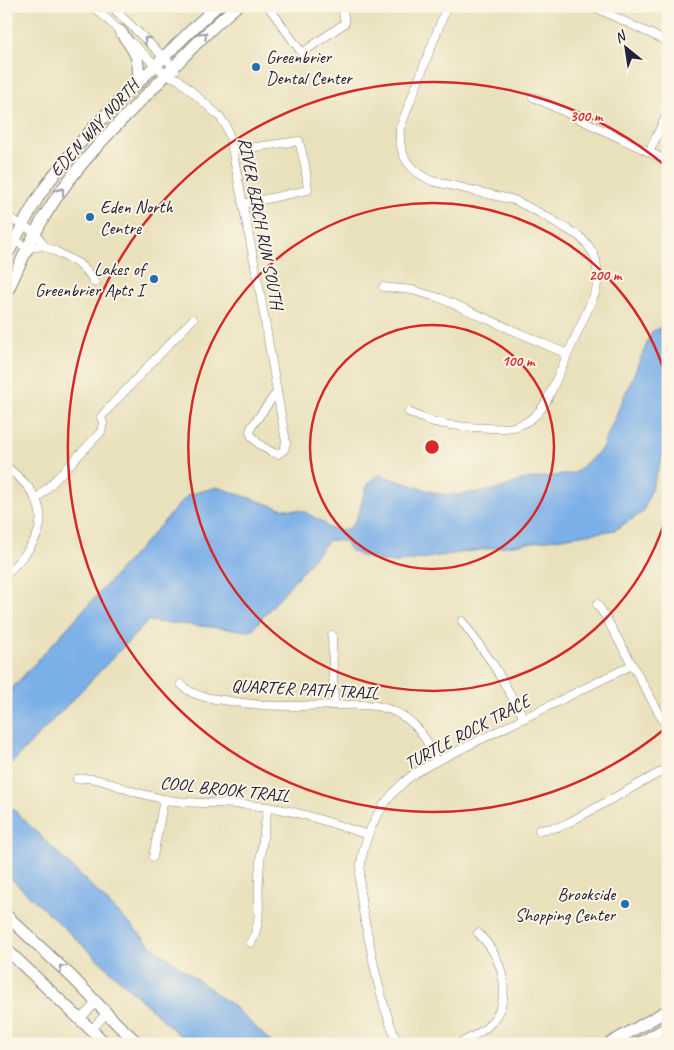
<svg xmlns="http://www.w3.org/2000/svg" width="674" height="1050" font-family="Caveat,sans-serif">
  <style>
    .water { fill: #7aafe8; stroke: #4e6892 }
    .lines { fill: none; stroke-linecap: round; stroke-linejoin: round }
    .street-casing { stroke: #86827c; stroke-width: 9 }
    .secondary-casing { stroke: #86827c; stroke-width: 13 }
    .street { stroke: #fff; stroke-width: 8 }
    .secondary { stroke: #fff; stroke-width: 11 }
    .oneway { stroke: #9c9ca7 }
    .ring { fill: none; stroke: #d62828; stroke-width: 2.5 }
    .poi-dot { fill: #1f6fb2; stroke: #fcf5e5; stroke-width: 2 }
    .labels { text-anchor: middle; stroke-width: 4; stroke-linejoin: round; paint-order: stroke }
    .poi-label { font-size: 18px; fill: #22223b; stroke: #fcf5e5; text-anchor: start }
    .street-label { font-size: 18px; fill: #22223b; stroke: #fcf5e5 }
    .centre { fill: #d62828; stroke: #fcf5e5; stroke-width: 2.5 }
    .ring-label { font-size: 15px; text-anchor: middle; font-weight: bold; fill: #d62828; stroke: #fcf5e5; stroke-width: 4; stroke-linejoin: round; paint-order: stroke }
  </style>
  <rect width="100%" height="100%" fill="#fcf5e5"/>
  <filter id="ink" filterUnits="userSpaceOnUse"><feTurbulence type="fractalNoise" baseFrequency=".02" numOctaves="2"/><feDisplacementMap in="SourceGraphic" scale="10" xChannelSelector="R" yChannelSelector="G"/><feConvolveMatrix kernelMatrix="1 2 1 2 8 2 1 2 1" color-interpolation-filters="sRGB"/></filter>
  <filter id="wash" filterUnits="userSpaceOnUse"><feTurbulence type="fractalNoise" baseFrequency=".0096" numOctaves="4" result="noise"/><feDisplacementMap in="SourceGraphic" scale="20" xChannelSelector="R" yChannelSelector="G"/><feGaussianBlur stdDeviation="1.12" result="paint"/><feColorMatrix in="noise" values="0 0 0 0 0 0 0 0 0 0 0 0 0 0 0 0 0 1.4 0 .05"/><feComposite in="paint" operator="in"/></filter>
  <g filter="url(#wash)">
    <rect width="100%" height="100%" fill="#e9e1bc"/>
    <!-- water -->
    <g class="water">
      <path d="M668,323v119l-25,70 -28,18 -223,33 -31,-7 -11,-6 -5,-9 -16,-1 -78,91 -103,-10 -142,148v-74l182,-200 29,-8 63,21 23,3 20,11 5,6c5,1 12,3 16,2 17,-3 17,-38 26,-48 3,-3 7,-5 10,-7l59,19 19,1 41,-6 23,-9 53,-7 26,-23 51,-118z"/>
      <polygon points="6,802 152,946 233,1006 273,1044 189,1044 6,874"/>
    </g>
  </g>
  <g filter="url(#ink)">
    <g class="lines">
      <!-- street casing -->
      <g class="street-casing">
        <g id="street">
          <polyline points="93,6 122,33"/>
          <polyline points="111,6 174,67 175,70"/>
          <polyline points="268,6 302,53 345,23 342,6"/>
          <polyline points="592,6 668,42"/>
          <polyline points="132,43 166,75 178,79 220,117 226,126 230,138 260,292 277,392"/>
          <polyline points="533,97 668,161"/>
          <polyline points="233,150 299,141 305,165 308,190 243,204"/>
          <polyline points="649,152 668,112"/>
          <polyline points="6,216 36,233 44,246"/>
          <polyline points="6,236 28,248 44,246 55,251 79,264 90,275 94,282"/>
          <polyline points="383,287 412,290 440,298 567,354"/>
          <path d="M277,392l9,50 -2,8 -6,4c-9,-2 -26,-13 -28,-22l2,-6z"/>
          <path d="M409,412c8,4 16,8 25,10 14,4 70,9 83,4 15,-5 24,-14 31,-28l45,-100 3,-8 2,-13 -2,-17 -3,-7 -6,-9 -8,-8 -41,-24 -24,-12 -82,-19c-24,-11 -34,-26 -32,-53l47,-122"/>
          <path d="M6,466c8,8 19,15 25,25 24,35 -2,59 -25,84"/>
          <polyline points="36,500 101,432 103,423 101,417 105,412 193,319"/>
          <polyline points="597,604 605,616 668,729"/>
          <polyline points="462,621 493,664 524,718"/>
          <polyline points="332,635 334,705"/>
          <path d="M181,684c11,12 26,14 42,16 22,4 45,6 68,6 16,0 33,-1 49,-1 27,-1 51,-1 72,18 12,10 18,25 24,38"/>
          <path d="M77,779c20,-3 34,5 52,11 11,4 22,6 33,9 29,6 59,3 88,6 41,3 78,17 118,30"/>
          <polyline points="539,830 559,827 568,823 668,768"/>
          <polyline points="153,857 164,799"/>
          <path d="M251,943c12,-23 6,-41 8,-66 1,-23 5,-47 9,-70"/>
          <polyline points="80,1019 96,1003"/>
          <polyline points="91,1030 107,1013"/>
          <path d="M398,1044c-14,-32 -22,-66 -28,-99 -4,-19 -9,-38 -10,-57 -2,-40 14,-79 44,-106 7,-7 16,-12 25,-17l203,-100"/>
          <path d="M458,1044c10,-5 22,-10 30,-18 28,-28 15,-68 -10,-93"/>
        </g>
      </g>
      <!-- secondary casing -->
      <g class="secondary-casing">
        <g id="secondary">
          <path d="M120,31c14,19 22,28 17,53"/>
          <path d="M6,257c11,-21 21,-41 33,-61 32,-48 75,-91 117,-131 20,-20 40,-40 61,-59"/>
          <path d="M6,294c13,-28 25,-56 41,-82 31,-51 77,-94 119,-137 23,-24 45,-48 71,-69"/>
          <polyline points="6,915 73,978 118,1025 139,1044"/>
          <polyline points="6,949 106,1044"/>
          <polyline points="609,1044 668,1010"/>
          <polyline points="638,1044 668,1027"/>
        </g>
      </g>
      <!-- street -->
      <use href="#street" class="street"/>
      <!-- secondary -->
      <use href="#secondary" class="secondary"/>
    </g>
    <!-- one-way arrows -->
    <defs><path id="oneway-chevron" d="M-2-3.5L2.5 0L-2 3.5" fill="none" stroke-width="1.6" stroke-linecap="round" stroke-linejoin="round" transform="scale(1.25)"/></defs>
    <g class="oneway">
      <use href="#oneway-chevron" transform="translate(204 35) rotate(-44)"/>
      <use href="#oneway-chevron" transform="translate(147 40) rotate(-137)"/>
      <use href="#oneway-chevron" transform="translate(61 191) rotate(-54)"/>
      <use href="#oneway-chevron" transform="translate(62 968) rotate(-136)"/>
    </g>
  </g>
  <!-- distance rings -->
  <g class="ring">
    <circle cx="432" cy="447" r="122"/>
    <path d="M668 510A244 244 0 1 1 668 384"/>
    <path d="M667 727A365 365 0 1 1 667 167"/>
  </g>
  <!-- markers -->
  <g class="poi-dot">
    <circle cx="256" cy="67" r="5"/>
    <circle cx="90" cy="217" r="5"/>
    <circle cx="154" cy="279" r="5"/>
    <circle cx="625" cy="904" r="5"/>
  </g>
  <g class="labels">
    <!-- poi labels -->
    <g class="poi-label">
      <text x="266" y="63">Greenbrier<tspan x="266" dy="21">Dental Center</tspan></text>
      <text x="100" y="213">Eden North<tspan x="100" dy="21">Centre</tspan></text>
      <text x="144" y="275" text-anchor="end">Lakes of<tspan x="144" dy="21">Greenbrier Apts I</tspan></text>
      <text x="615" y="900" text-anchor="end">Brookside<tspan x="615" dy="21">Shopping Center</tspan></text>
    </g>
    <!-- street labels -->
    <g class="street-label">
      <text transform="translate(94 128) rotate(-48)" y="6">EDEN WAY NORTH</text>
      <text transform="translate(261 223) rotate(79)" y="6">RIVER BIRCH RUN SOUTH</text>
      <text transform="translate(305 689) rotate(3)" y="6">QUARTER PATH TRAIL</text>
      <text transform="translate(467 732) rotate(-28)" y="6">TURTLE ROCK TRACE</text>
      <text transform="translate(225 789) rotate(6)" y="6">COOL BROOK TRAIL</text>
    </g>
  </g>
  <circle cx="432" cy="447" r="8" class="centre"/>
  <g class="ring-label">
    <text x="586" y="121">300 m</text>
    <text x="605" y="280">200 m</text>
    <text x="518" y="366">100 m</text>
  </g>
  <!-- margin -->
  <rect width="674" height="1050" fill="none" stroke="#fcf5e5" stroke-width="25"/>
  <!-- north arrow -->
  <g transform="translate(626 48) rotate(330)" stroke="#fcf5e5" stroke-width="4" paint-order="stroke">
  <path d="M0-4L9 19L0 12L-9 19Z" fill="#22223b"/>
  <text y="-8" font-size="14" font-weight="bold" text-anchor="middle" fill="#22223b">N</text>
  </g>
</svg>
